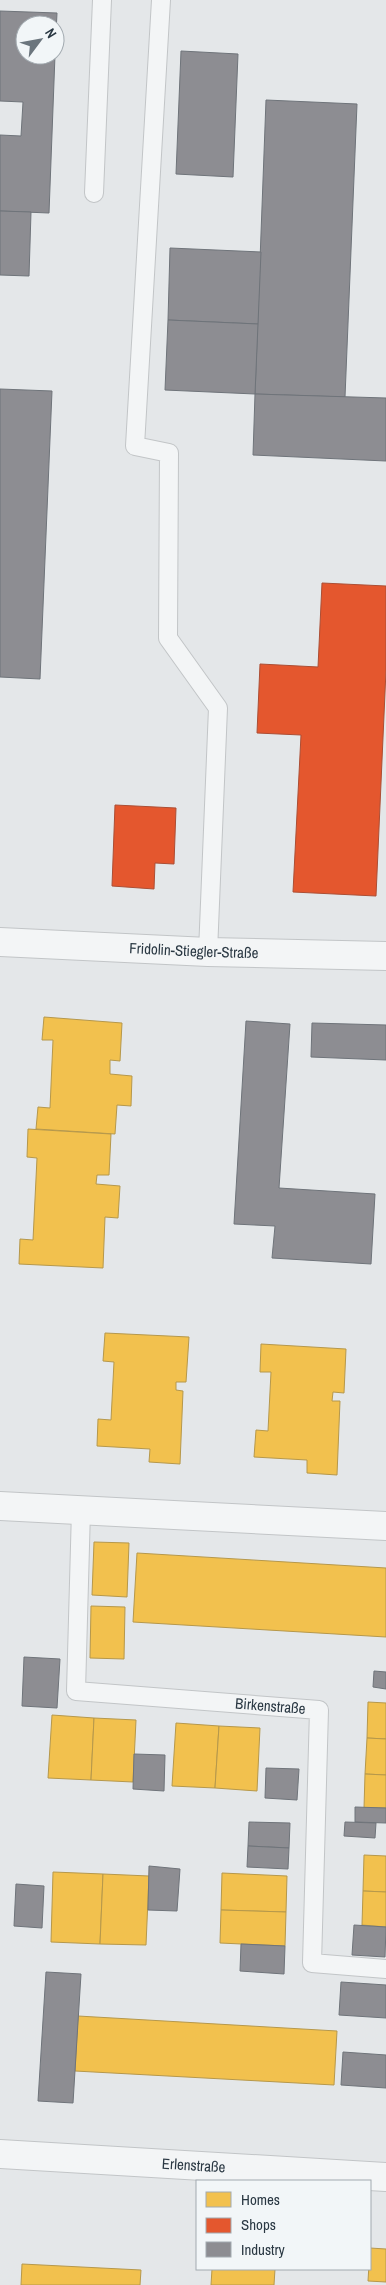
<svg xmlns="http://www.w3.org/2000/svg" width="386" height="2285" font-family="'Archivo Narrow',sans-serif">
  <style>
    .homes { fill: #f2c14e; stroke: #b6984b }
    .shops { fill: #e4572e; stroke: #ac4e34 }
    .industry { fill: #8d8d92; stroke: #6f747a }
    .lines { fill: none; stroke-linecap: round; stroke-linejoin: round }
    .lane-casing { stroke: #c2c5c7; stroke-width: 20 }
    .street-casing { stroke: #c2c5c7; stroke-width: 30 }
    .lane { stroke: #f3f5f6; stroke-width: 18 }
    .street { stroke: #f3f5f6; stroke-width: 28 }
    .labels { text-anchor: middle; stroke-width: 5; stroke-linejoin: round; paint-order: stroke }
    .street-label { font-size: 15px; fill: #2a3843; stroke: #f2f6f8 }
  </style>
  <rect width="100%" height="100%" fill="#e4e7e9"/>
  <!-- homes -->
  <g class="homes">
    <polygon points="44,1017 122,1023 120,1061 110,1060 110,1074 132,1076 131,1106 117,1105 115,1134 36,1129 38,1107 50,1108 53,1040 42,1040"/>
    <polygon points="28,1129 111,1134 109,1175 97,1175 96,1184 120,1186 118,1218 105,1217 103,1268 19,1264 20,1239 33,1240 37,1158 27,1157"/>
    <polygon points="105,1333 189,1337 186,1382 176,1382 176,1390 183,1391 180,1464 149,1462 150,1449 97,1446 98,1419 111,1420 114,1362 103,1361"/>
    <polygon points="261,1344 346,1349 344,1393 333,1392 332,1401 340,1401 337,1475 307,1473 307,1460 254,1457 256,1430 268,1431 271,1372 260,1372"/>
    <polygon points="94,1542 129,1543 127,1597 92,1595"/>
    <polygon points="137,1553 386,1568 386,1637 133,1622"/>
    <polygon points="91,1606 125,1607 124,1659 90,1658"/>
    <polygon points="368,1702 386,1703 386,1739 367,1738"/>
    <polygon points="52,1715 94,1718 91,1780 48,1778"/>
    <polygon points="94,1718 136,1720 133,1782 91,1780"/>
    <polygon points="176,1723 219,1726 215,1788 172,1786"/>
    <polygon points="219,1726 260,1728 257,1791 215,1788"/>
    <polygon points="367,1738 386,1739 386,1775 365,1774"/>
    <polygon points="365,1774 386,1775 386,1808 364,1808"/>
    <polygon points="364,1855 386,1856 386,1892 363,1891"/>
    <polygon points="53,1872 103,1874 100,1944 51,1942"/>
    <polygon points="222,1873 287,1876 286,1912 221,1910"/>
    <polygon points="103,1874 149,1876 146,1945 100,1944"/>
    <polygon points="363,1891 386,1892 386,1927 362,1925"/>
    <polygon points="221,1910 286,1912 285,1946 220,1943"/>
    <polygon points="78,2016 337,2031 334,2085 75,2071"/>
    <polygon points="370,2248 386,2249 386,2282 368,2281"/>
    <polygon points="22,2264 141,2270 140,2285 21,2285"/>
    <polygon points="212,2269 275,2269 274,2285 211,2285"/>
  </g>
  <!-- shops -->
  <g class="shops">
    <polygon points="322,583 386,586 386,670 376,896 293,892 301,735 257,733 260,664 318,667"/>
    <polygon points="115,805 176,808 174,864 155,863 154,889 112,886"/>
  </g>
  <!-- industry -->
  <g class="industry">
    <polygon points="0,11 57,13 55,53 55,25 25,25 25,55 55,55 49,213 0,211 0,135 21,136 23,102 0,101"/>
    <polygon points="181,51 238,54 233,177 176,174"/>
    <polygon points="266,100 357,104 345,397 255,394"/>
    <polygon points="0,211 31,212 29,276 0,275"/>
    <polygon points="170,248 261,252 258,324 168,320"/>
    <polygon points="168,320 258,324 255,394 165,390"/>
    <polygon points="0,389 52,391 40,679 0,677"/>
    <polygon points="255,394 386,398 386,461 253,455"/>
    <polygon points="246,1021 290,1024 279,1188 375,1194 371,1264 272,1258 275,1226 234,1224"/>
    <polygon points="312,1023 386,1025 386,1060 311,1057"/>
    <polygon points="24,1657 60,1659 57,1708 22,1706"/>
    <polygon points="374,1671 386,1672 386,1689 373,1687"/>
    <polygon points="134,1754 165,1755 164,1791 133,1789"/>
    <polygon points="266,1768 299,1769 297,1800 265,1798"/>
    <polygon points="355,1807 386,1808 386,1823 355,1822"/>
    <polygon points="249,1822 290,1823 289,1848 248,1846"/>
    <polygon points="345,1822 376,1823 375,1838 344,1836"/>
    <polygon points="248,1846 289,1848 288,1869 247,1867"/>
    <polygon points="149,1866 180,1869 177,1911 148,1910"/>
    <polygon points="16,1884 44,1886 42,1928 14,1926"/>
    <polygon points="354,1925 386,1927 385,1957 352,1955"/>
    <polygon points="241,1944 285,1946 284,1974 240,1971"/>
    <polygon points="46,1972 81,1974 73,2103 38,2101"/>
    <polygon points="341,1982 386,1985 386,2018 339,2015"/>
    <polygon points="343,2052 386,2055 386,2088 341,2085"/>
  </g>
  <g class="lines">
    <!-- lane casing -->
    <g class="lane-casing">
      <g id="lane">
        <polyline points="161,0 135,446 169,453 168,638 218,708 208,952"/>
        <polyline points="94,193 102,0"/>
        <path id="s1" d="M81,1510l-5,181 243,19 -7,253 74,6"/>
      </g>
    </g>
    <!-- street casing -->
    <g class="street-casing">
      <g id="street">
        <path id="s2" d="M0,942l208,10 178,4"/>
        <polyline points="0,1506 386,1526"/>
        <path id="s3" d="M0,2154l386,23"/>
      </g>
    </g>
    <!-- lane -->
    <use href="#lane" class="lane"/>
    <!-- street -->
    <use href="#street" class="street"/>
  </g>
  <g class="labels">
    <!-- street labels -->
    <g class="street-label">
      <text dy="5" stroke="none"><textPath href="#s2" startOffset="194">Fridolin-Stiegler-Straße</textPath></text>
      <text dy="5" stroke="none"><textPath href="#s1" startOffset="376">Birkenstraße</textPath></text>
      <text dy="5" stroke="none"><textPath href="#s3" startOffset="194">Erlenstraße</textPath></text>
    </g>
  </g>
  <!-- legend -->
  <rect x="196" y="2180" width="175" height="90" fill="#f2f6f8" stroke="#a2aab0"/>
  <rect x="206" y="2192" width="25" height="15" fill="#f2c14e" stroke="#a2aab0"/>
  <text x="241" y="2205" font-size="15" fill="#2a3843">Homes</text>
  <rect x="206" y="2218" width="25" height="15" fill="#e4572e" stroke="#a2aab0"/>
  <text x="241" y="2230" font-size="15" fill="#2a3843">Shops</text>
  <rect x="206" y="2242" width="25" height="15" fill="#8d8d92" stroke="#a2aab0"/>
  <text x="241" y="2255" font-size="15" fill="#2a3843">Industry</text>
  <!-- north arrow -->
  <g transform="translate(40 40) rotate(58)"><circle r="24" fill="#f2f6f8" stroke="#a2aab0"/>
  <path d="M0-4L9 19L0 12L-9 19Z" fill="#6b757d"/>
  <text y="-8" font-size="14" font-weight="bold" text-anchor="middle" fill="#2a3843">N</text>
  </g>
</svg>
